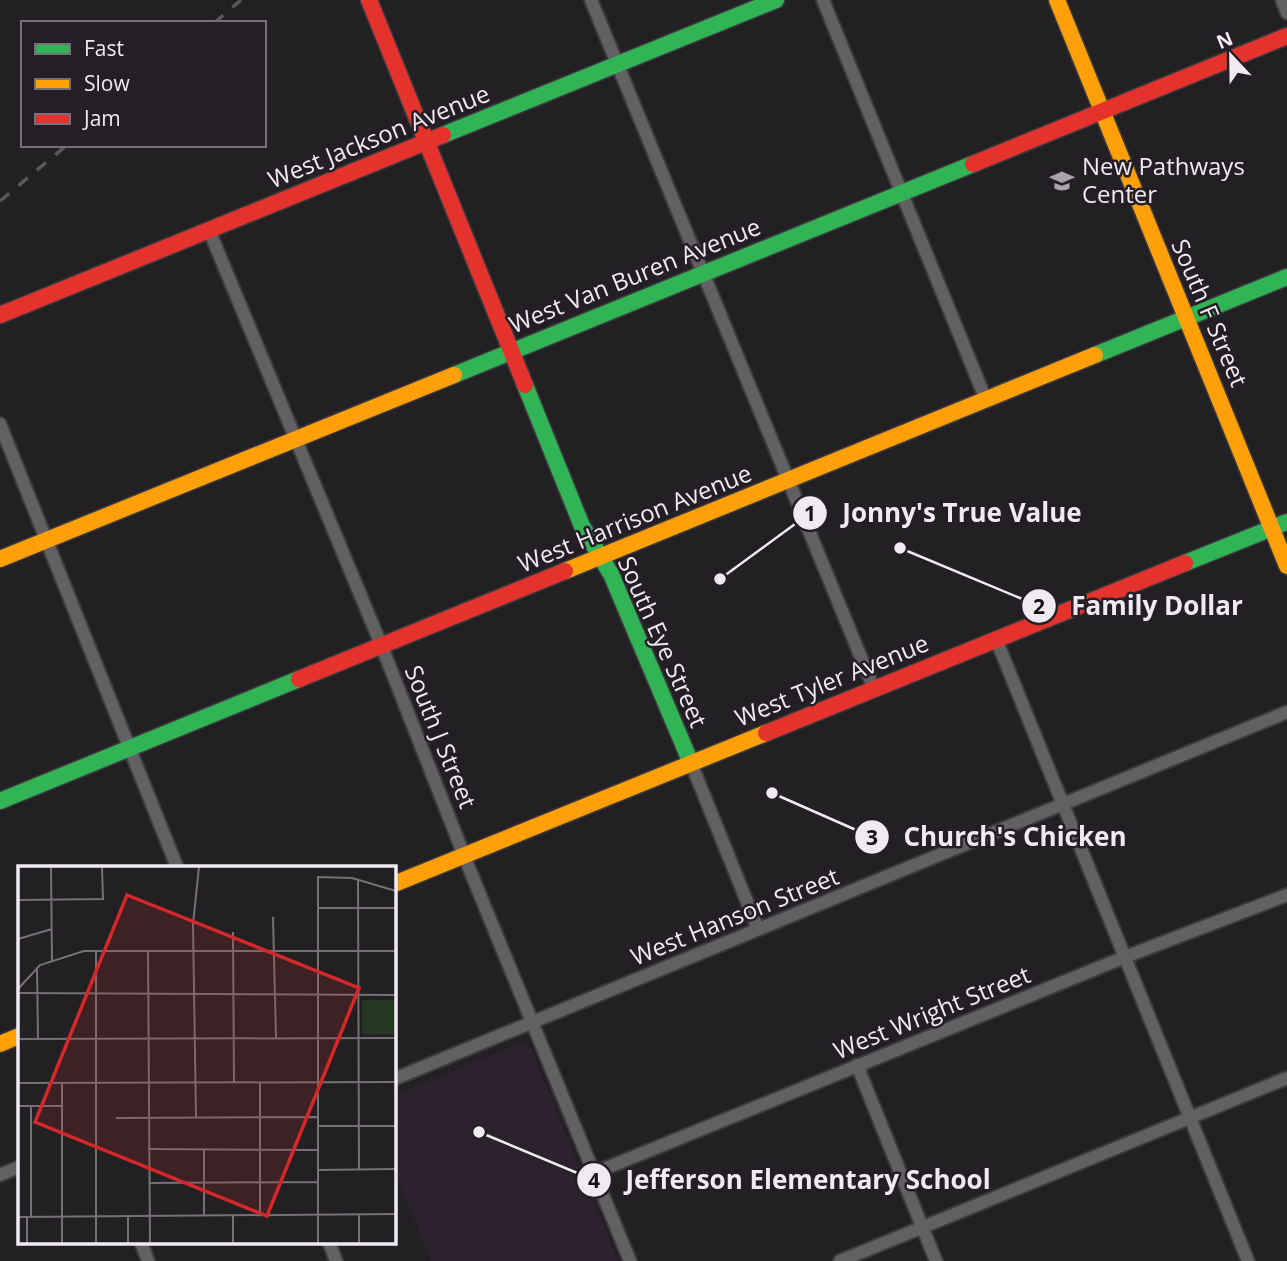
<svg xmlns="http://www.w3.org/2000/svg" width="1287" height="1261" font-family="'Open Sans',sans-serif">
  <style>
    .built { fill: #2b222e }
    .lines { fill: none; stroke-linecap: round; stroke-linejoin: round }
    .street-casing { stroke: #3d3b3e; stroke-width: 16 }
    .fast-casing { stroke: #3d3b3e; stroke-width: 19 }
    .slow-casing { stroke: #3d3b3e; stroke-width: 19 }
    .jam-casing { stroke: #3d3b3e; stroke-width: 19 }
    .street { stroke: #636064; stroke-width: 12 }
    .fast { stroke: #30b455; stroke-width: 16 }
    .slow { stroke: #ff9f0a; stroke-width: 16 }
    .jam { stroke: #e5322d; stroke-width: 16 }
    .rail { stroke: #5a585b; stroke-width: 3.5; stroke-dasharray: 12 12; stroke-linecap: butt }
    .labels { text-anchor: middle; stroke-width: 5; stroke-linejoin: round; paint-order: stroke }
    .street-label { font-size: 24px; fill: #efebf1; stroke: #241e26 }
    .poi-label { font-size: 24px; fill: #efebf1; stroke: #241e26; text-anchor: start }
    .inset-road { fill: none; stroke: #757176; stroke-width: 2 }
    .view { fill: #d62828; fill-opacity: 0.15; stroke: #d62828; stroke-width: 3.5 }
    .inset-edge { fill: none; stroke: #efebf1; stroke-width: 3.5 }
    .leader { fill: none; stroke: #efebf1; stroke-width: 2.5 }
    .callout-dot { fill: #efebf1; stroke: #241e26; stroke-width: 2.5 }
    .mark-label { font-size: 21px; text-anchor: middle; font-weight: bold; fill: #111 }
    .callout-label { font-size: 26px; text-anchor: middle; font-weight: bold; fill: #efebf1; stroke: #241e26; stroke-width: 5; stroke-linejoin: round; paint-order: stroke }
  </style>
  <rect width="100%" height="100%" fill="#232024"/>
  <!-- built -->
  <polygon class="built" points="519,1044 530,1046 618,1261 431,1261 394,1169 394,1095"/>
  <g class="lines">
    <!-- street casing -->
    <g class="street-casing">
      <g id="street">
        <polyline points="591,0 874,689"/>
        <polyline points="823,0 986,400"/>
        <polyline points="1282,0 1287,13"/>
        <polyline points="209,230 382,647 469,868 630,1261"/>
        <polyline points="0,424 177,867"/>
        <polyline points="996,639 1248,1261"/>
        <polyline points="691,763 758,929"/>
        <polyline points="857,1065 936,1261"/>
        <polyline points="394,1079 1287,712"/>
        <polyline points="594,1173 1125,957 1287,895"/>
        <polyline points="0,1175 19,1167"/>
        <polyline points="141,1242 148,1261"/>
        <polyline points="329,1242 336,1261"/>
        <polyline points="840,1261 1287,1078"/>
      </g>
    </g>
    <!-- fast casing -->
    <g class="fast-casing">
      <g id="fast">
        <polyline points="443,135 776,0"/>
        <polyline points="1095,355 1287,277"/>
        <polyline points="454,375 973,164"/>
        <polyline points="525,385 582,526 611,574 691,763"/>
        <polyline points="1185,563 1287,522"/>
        <polyline points="0,801 299,679"/>
      </g>
    </g>
    <!-- slow casing -->
    <g class="slow-casing">
      <g id="slow">
        <path d="M1057,0c75,189 154,377 230,566"/>
        <polyline points="0,559 454,375"/>
        <polyline points="565,571 1095,355"/>
        <polyline points="394,884 766,733"/>
        <polyline points="0,1044 19,1036"/>
      </g>
    </g>
    <!-- jam casing -->
    <g class="jam-casing">
      <g id="jam">
        <polyline points="369,0 525,385"/>
        <polyline points="973,164 1287,36"/>
        <polyline points="0,315 443,135"/>
        <polyline points="299,679 565,571"/>
        <polyline points="766,733 1185,563"/>
      </g>
    </g>
    <!-- street -->
    <use href="#street" class="street"/>
    <!-- fast -->
    <use href="#fast" class="fast"/>
    <!-- slow -->
    <use href="#slow" class="slow"/>
    <!-- jam -->
    <use href="#jam" class="jam"/>
    <!-- rail -->
    <g class="rail">
      <polyline points="214,23 241,0"/>
      <polyline points="0,201 67,145"/>
    </g>
  </g>
  <!-- icons -->
  <defs>
    <g id="school-bare" transform="scale(1.89)"><path d="M0-5L7-2L0 1L-7-2ZM-4 1L0 2.5L4 1V4Q0 6-4 4Z" fill="#a8a4a9" stroke="#241e26" stroke-width="2.5" paint-order="stroke"/></g>
  </defs>
  <g fill-rule="evenodd">
    <use href="#school-bare" x="1062" y="181"/>
  </g>
  <g class="labels">
    <!-- street labels -->
    <g class="street-label">
      <text transform="translate(379 137) rotate(-22)" y="8">West Jackson Avenue</text>
      <text transform="translate(635 276) rotate(-22)" y="8">West Van Buren Avenue</text>
      <text transform="translate(1209 313) rotate(67)" y="8">South F Street</text>
      <text transform="translate(635 519) rotate(-22)" y="8">West Harrison Avenue</text>
      <text transform="translate(662 642) rotate(66)" y="8">South Eye Street</text>
      <text transform="translate(832 681) rotate(-22)" y="8">West Tyler Avenue</text>
      <text transform="translate(440 737) rotate(68)" y="8">South J Street</text>
      <text transform="translate(735 917) rotate(-22)" y="8">West Hanson Street</text>
      <text transform="translate(932 1013) rotate(-22)" y="8">West Wright Street</text>
    </g>
    <!-- poi labels -->
    <g class="poi-label">
      <text x="1082" y="175">New Pathways<tspan x="1082" dy="28">Center</tspan></text>
    </g>
  </g>
  <!-- overview -->
  <g transform="translate(18 866)">
    <rect width="378" height="378" fill="#232024"/>
    <path d="M344,134h34v34h-34z" fill="#263724"/>
    <path class="inset-road" d="M33,1l1,94M340,14l1,290M0,34l85,-1 -1,-32M300,42h78M255,51l3,121M215,66l1,150M0,73l34,-10M130,85l2,292M19,102l1,71M0,123l22,-24 44,-14h312M0,127l378,2M0,173l378,-1M242,216v134M0,217l378,-1M0,240h44M13,240v111M178,251l-3,-193 6,-57M98,252l201,-1M299,260h79M130,283l169,1M186,283v67M300,304l78,-1M131,317l169,-1M341,348v29M215,350v27M0,351l378,-3M9,351v26M110,351v26M44,377v-160M78,377v-292M300,377v-366l34,1 44,13"/>
    <path class="view" d="M109,29l232,93 -92,228 -232,-94z"/>
    <rect width="378" height="378" class="inset-edge"/>
  </g>
  <!-- callouts -->
  <path class="leader" d="M720 579L810 513M900 548L1039 606M772 793L872 837M479 1132L594 1180"/>
  <g class="callout-dot">
    <circle cx="720" cy="579" r="7"/>
    <circle cx="900" cy="548" r="7"/>
    <circle cx="772" cy="793" r="7"/>
    <circle cx="479" cy="1132" r="7"/>
    <circle cx="810" cy="513" r="18"/>
    <circle cx="1039" cy="606" r="18"/>
    <circle cx="872" cy="837" r="18"/>
    <circle cx="594" cy="1180" r="18"/>
  </g>
  <g class="mark-label">
    <text x="810" y="521">1</text>
    <text x="1039" y="614">2</text>
    <text x="872" y="845">3</text>
    <text x="594" y="1188">4</text>
  </g>
  <g class="callout-label">
    <text x="962" y="522">Jonny's True Value</text>
    <text x="1157" y="615">Family Dollar</text>
    <text x="1015" y="846">Church's Chicken</text>
    <text x="808" y="1189">Jefferson Elementary School</text>
  </g>
  <!-- legend -->
  <rect x="21" y="21" width="245" height="126" fill="#241e26" stroke="#757077" stroke-width="2"/>
  <rect x="35" y="44" width="35" height="10" fill="#30b455" stroke="#757077" stroke-width="2"/>
  <text x="84" y="56" font-size="21" fill="#efebf1">Fast</text>
  <rect x="35" y="79" width="35" height="10" fill="#ff9f0a" stroke="#757077" stroke-width="2"/>
  <text x="84" y="91" font-size="21" fill="#efebf1">Slow</text>
  <rect x="35" y="114" width="35" height="10" fill="#e5322d" stroke="#757077" stroke-width="2"/>
  <text x="84" y="126" font-size="21" fill="#efebf1">Jam</text>
  <!-- north arrow -->
  <g transform="translate(1231 56) rotate(338)" stroke="#241e26" stroke-width="5" paint-order="stroke">
  <path d="M0-5L12 26L0 18L-12 26Z" fill="#efebf1"/>
  <text y="-10" font-size="19" font-weight="bold" text-anchor="middle" fill="#efebf1">N</text>
  </g>
</svg>
